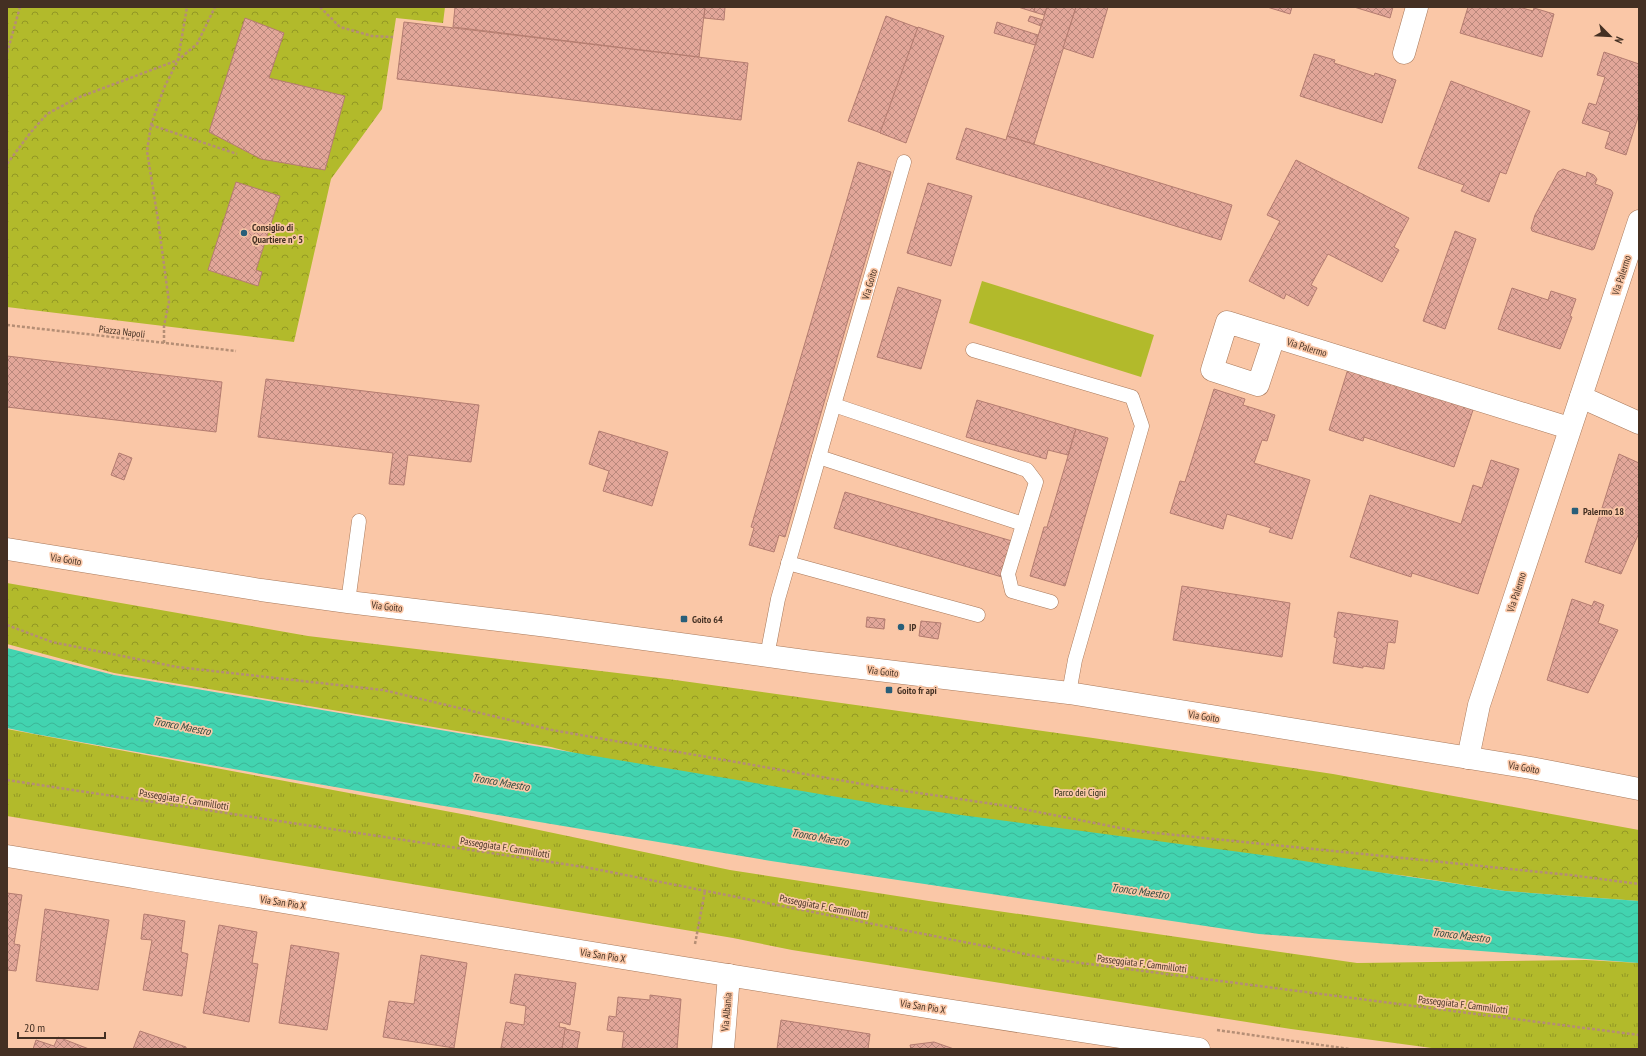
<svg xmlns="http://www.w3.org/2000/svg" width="1646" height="1056" font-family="'PT Sans Narrow',sans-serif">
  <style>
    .grass { fill: url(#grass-tufts) }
    .park { fill: url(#park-crowns) }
    .pitch { fill: #b2ba2b }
    .water { fill: url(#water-waves) }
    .building { fill: url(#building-cross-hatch); stroke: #b47c70 }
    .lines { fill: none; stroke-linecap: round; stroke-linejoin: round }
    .lane-casing { stroke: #a8795b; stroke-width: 15 }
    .street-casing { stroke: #a8795b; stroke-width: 23 }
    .secondary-casing { stroke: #a8795b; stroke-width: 23 }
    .path { stroke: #b58e75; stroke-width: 2.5; stroke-dasharray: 3 2; stroke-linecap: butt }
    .lane { stroke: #fff; stroke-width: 14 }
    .street { stroke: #fff; stroke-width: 22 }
    .secondary { stroke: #fff; stroke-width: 22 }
    .poi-dot { fill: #285e79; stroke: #fac7a7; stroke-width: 1.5 }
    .labels { text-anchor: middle; stroke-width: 3.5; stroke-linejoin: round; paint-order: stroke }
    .poi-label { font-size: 10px; font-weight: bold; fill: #443023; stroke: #fac7a7; text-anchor: start }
    .street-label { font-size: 10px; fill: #443023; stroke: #fac7a7 }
    .park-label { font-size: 10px; fill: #292b13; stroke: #fac7a7 }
    .water-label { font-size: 11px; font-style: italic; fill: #2a483f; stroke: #fac7a7 }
  </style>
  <defs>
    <pattern id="grass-tufts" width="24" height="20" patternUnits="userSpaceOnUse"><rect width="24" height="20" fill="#b2ba2b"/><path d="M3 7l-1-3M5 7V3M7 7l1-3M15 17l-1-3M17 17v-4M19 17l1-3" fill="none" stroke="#929824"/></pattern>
    <pattern id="park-crowns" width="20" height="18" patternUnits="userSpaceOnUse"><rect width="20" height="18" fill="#b2ba2b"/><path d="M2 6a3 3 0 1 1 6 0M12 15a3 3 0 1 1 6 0" fill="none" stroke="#929824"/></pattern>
    <pattern id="water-waves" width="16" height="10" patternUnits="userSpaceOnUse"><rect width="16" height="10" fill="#42d4b0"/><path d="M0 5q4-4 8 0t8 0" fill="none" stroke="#3bb697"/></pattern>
    <pattern id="building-cross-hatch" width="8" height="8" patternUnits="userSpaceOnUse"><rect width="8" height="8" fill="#e2a699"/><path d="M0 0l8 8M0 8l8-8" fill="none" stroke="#b9887c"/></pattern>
  </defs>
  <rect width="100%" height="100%" fill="#fac7a7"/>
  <!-- grass -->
  <polygon class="grass" points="7,729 467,815 730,870 929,901 1357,963 1586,960 1639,963 1639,1049 1439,1049 1291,1029 792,950 733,938 7,816"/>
  <!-- park -->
  <g class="park">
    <polygon points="7,7 445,7 443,23 396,18 382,109 331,179 294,342 7,307"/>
    <polygon points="7,583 308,636 668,679 1093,738 1333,774 1639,830 1639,901 1505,891 1407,876 742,796 551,747 114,673 7,644"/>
  </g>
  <!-- pitch -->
  <polygon class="pitch" points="982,281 1154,335 1141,377 969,323"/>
  <!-- water -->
  <polygon class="water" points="7,648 114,675 885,805 1270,856 1505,891 1639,901 1639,963 1259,934 771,861 426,803 35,734 7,728"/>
  <!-- building -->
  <g class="building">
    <polygon points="455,7 705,7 699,57 453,27"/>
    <polygon points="705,7 725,7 724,20 704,18"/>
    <polygon points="1018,7 1035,7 1034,12"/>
    <polygon points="1035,7 1047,7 1044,15 1034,12"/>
    <polygon points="1047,7 1076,7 1034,144 1007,136"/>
    <polygon points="1076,7 1108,7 1093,58 1063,48"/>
    <polygon points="1267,7 1292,7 1290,14"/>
    <polygon points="1354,7 1393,7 1390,18"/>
    <polygon points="1468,7 1519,7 1533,11 1534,8 1554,14 1542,57 1460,33"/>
    <polygon points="886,16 918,28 881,133 848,121"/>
    <polygon points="1030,16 1043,20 1041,26 1028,21"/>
    <polygon points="245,18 284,33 269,78 345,96 325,170 261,159 209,132"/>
    <polygon points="404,22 748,63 741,120 397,79"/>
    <polygon points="997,22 1038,35 1035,45 994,33"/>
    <polygon points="918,27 944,36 906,143 880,133"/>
    <polygon points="1604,52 1639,64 1639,114 1626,155 1605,148 1610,132 1582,123 1589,103 1596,105 1605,77 1597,75"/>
    <polygon points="1314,54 1335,60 1334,63 1374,76 1375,73 1396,80 1382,123 1300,96"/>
    <polygon points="1451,81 1530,111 1506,174 1500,172 1489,202 1461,191 1464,185 1418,168"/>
    <polygon points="966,128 1006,140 1007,136 1232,205 1221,240 956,159"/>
    <polygon points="1296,160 1409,218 1394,247 1399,250 1382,282 1328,254 1311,285 1317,288 1308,306 1286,294 1284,299 1249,281 1280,221 1267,215"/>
    <polygon points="858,162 891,172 785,537 779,535 774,552 749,545 754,528 751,527"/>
    <polygon points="1563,169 1586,177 1587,172 1594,175 1597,179 1595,184 1611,190 1613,193 1594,249 1592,250 1532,231 1531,228 1535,215 1558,172"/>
    <polygon points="236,182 280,196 256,270 262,272 258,286 208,270"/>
    <polygon points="928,183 972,196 951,266 907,253"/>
    <polygon points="1455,231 1476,239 1445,329 1423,321"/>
    <polygon points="898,287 941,300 921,369 877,357"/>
    <polygon points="1512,288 1548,300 1551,291 1576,299 1570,316 1572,317 1560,349 1498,329"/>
    <polygon points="7,356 222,382 216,432 7,407"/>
    <polygon points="1348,369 1474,407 1454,467 1364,437 1363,441 1329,430"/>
    <polygon points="266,379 479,405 471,462 408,455 404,485 389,484 393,453 258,437"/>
    <polygon points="1214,389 1245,399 1243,405 1275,415 1267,441 1262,440 1254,463 1310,480 1292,539 1269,532 1271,528 1227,514 1223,529 1170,513 1180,481 1185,482"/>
    <polygon points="977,400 1076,429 1068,455 1048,450 1046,459 966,437"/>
    <polygon points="1076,429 1108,438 1065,586 1030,576 1044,527 1047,527"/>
    <polygon points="599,431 668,452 652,506 603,491 609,471 589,464"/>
    <polygon points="119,453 132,458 124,480 111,475"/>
    <polygon points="1619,454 1639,463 1639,533 1621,574 1585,562"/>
    <polygon points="1491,460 1519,469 1478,594 1412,573 1411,577 1350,557 1370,495 1461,524 1473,485 1482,488"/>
    <polygon points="845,492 1012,541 1002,577 834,528"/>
    <polygon points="1182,586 1290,603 1282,657 1173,640"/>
    <polygon points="1572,599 1592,606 1594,601 1604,605 1598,623 1618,630 1588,693 1547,680"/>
    <polygon points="1338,612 1398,621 1395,643 1388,642 1384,669 1363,666 1363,668 1333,663 1337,638 1334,637"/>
    <polygon points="867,617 885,619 884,629 866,627"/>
    <polygon points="921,621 941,623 938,639 919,636"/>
    <polygon points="7,893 22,895 14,944 20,945 16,971 7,970"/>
    <polygon points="45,909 109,920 98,990 36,981"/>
    <polygon points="144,914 185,921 181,952 188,954 182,996 143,990 152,940 141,939"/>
    <polygon points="219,925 257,932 252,963 258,964 249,1022 203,1013"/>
    <polygon points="291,945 339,953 327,1030 279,1023"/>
    <polygon points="421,955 467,963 454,1048 383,1037 389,1001 414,1004"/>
    <polygon points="515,974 576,983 570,1025 560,1022 559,1027 566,1028 562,1049 511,1049 501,1048 506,1022 524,1025 526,1006 510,1003"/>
    <polygon points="650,995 681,999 677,1049 622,1049 624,1032 607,1030 609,1016 616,1017 618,997 650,1000"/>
    <polygon points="781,1020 870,1034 868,1049 777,1049"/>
    <polygon points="565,1029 580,1032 577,1049 562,1049"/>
    <polygon points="140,1031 186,1047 186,1049 133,1049"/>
    <polygon points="58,1037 89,1049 33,1049 36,1040 54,1046"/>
    <polygon points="934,1042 954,1049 911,1049 910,1045"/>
  </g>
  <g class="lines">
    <!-- lane casing -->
    <g class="lane-casing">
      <g id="lane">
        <polyline points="973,350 1132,397 1142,426 1075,660 1069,693"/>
        <polyline points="834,405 1027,470 1036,482 1008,574 1012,591 1051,602"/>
        <polyline points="819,457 1023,524"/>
        <polyline points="788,563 978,615"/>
        <polyline points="348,602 359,521"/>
        <polyline points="767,656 778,599 904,162"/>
      </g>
    </g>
    <!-- street casing -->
    <g class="street-casing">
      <g id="street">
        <polyline points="1404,53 1417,7"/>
        <polyline points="1274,337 1258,385 1212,370 1227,322 1569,428"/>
        <polyline points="1581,397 1639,423"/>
        <polyline points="1468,758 1479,705 1639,221"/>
        <path d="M7,856c397,66 794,133 1192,193"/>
        <polyline points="723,1049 729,975"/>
      </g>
    </g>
    <!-- secondary casing -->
    <g class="secondary-casing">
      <polyline id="secondary" points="7,549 261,590 348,602 548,626 812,662 1069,693 1531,768 1639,789"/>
    </g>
    <!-- path -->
    <g class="path">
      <polyline points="320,7 340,27 372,36 393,37"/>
      <polyline points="7,53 20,7"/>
      <polyline points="151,125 237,154"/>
      <polyline points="7,164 31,132 47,114 77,98 178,60 197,44 215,7"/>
      <polyline points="7,325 236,351"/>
      <polyline points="164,343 164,326 169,302 158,220 147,151 151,125 164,88 178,60 187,7"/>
      <polyline points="7,625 52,642 177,667 383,690 552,730 885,788 1007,806 1136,831 1570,875 1639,884"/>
      <polyline points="7,780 590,868 1050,959 1639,1035"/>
      <polyline points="695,944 705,891"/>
      <polyline points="1217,1030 1349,1049"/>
    </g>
    <!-- lane -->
    <use href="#lane" class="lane"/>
    <!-- street -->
    <use href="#street" class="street"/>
    <!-- secondary -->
    <use href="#secondary" class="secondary"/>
  </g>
  <!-- markers -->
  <g class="poi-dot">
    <circle cx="244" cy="233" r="4"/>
    <rect x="1571" y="507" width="8" height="8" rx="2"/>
    <rect x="680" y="615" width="8" height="8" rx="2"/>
    <circle cx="901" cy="627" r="4"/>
    <rect x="885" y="686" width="8" height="8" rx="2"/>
  </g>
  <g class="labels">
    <!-- poi labels -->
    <g class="poi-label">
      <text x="252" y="231">Consiglio di<tspan x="252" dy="12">Quartiere n° 5</tspan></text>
      <text x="1583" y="515">Palermo 18</text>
      <text x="692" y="623">Goito 64</text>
      <text x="909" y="631">IP</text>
      <text x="897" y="694">Goito fr api</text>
    </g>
    <!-- street labels -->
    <g class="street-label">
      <text transform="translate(1621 275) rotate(-72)" y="4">Via Palermo</text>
      <text transform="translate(869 284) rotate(-74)" y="4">Via Goito</text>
      <text transform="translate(122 331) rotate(7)" y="4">Piazza Napoli</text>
      <text transform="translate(1307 347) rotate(17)" y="4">Via Palermo</text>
      <text transform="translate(66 559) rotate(9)" y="4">Via Goito</text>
      <text transform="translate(1516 592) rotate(-72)" y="4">Via Palermo</text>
      <text transform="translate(387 606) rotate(7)" y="4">Via Goito</text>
      <text transform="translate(883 671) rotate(7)" y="4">Via Goito</text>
      <text transform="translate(1204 716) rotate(9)" y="4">Via Goito</text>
      <text transform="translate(1524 767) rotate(10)" y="4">Via Goito</text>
      <text transform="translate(184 799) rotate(9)" y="4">Passeggiata F. Cammillotti</text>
      <text transform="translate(505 847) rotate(9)" y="4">Passeggiata F. Cammillotti</text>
      <text transform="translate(283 902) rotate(9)" y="4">Via San Pio X</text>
      <text transform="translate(824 906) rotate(11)" y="4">Passeggiata F. Cammillotti</text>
      <text transform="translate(603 955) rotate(9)" y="4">Via San Pio X</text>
      <text transform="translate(1142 963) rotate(7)" y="4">Passeggiata F. Cammillotti</text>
      <text transform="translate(1463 1004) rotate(7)" y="4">Passeggiata F. Cammillotti</text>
      <text transform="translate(923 1006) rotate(9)" y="4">Via San Pio X</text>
      <text transform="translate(726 1012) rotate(-85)" y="4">Via Albania</text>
    </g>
    <!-- park labels -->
    <g class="park-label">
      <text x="1080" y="796">Parco dei Cigni</text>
    </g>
    <!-- water labels -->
    <g class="water-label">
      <text transform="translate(182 726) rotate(11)" y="4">Tronco Maestro</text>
      <text transform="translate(501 782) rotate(10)" y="4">Tronco Maestro</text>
      <text transform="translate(820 837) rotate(10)" y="4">Tronco Maestro</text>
      <text transform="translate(1140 891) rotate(8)" y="4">Tronco Maestro</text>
      <text transform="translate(1461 935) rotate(7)" y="4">Tronco Maestro</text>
    </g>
  </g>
  <!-- border -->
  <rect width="1646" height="1056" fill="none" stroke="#443023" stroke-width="16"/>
  <!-- north arrow -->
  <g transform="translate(1610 36) rotate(114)" stroke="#fac7a7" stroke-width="3" paint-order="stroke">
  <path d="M0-3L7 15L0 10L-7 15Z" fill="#443023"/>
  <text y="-6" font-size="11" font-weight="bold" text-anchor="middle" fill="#443023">N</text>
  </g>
  <!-- scale -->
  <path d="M18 1032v6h87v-6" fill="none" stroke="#443023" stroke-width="2"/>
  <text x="24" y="1032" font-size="12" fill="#443023" stroke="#fac7a7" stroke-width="3" paint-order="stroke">20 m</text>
</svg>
